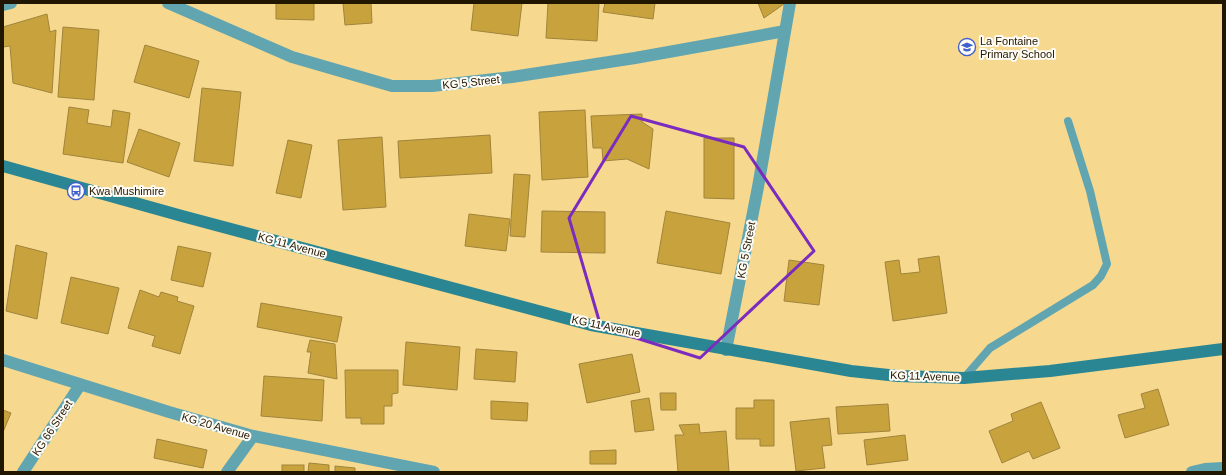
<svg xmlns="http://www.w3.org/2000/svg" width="1226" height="475" font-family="Arial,sans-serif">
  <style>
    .building { fill: #c8a33d; stroke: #a0843b }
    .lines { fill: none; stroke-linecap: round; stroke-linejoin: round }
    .service { stroke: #61a5b0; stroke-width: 8 }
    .minor { stroke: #61a5b0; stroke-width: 12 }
    .secondary { stroke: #2b8693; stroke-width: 12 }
    .marked { fill: none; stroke: #7b2cbf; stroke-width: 3; stroke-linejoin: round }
    .labels { text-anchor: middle; stroke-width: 4; stroke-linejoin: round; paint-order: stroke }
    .poi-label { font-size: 11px; fill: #211600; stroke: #fffcf5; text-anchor: start }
    .street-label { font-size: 11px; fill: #211600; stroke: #fffcf5 }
  </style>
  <rect width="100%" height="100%" fill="#f6d88f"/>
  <!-- building -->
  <g class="building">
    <polygon points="276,3 314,3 314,20 276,19"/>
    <polygon points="343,3 371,3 372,23 345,25"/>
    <polygon points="474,3 522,3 518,36 471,30"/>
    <polygon points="548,3 599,3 597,41 546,38"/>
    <polygon points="605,3 655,3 653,19 603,12"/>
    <polygon points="758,3 784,3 784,4 764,18"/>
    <polygon points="47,14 50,32 56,30 52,93 13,83 10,46 3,47 3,27"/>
    <polygon points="63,27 99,30 94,100 58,97"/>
    <polygon points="145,45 199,61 189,98 134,82"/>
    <polygon points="202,88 241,92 233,166 194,161"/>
    <polygon points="69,107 89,110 87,123 111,127 113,110 130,113 123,163 63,154"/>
    <polygon points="585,110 588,177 542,180 539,112"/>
    <polygon points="642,114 642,122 653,129 649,169 627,159 603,161 602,148 593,148 591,116"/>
    <polygon points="139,129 180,143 169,177 127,162"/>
    <polygon points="490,135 492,173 400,178 398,141"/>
    <polygon points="382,137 386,207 343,210 338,140"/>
    <polygon points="704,138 734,138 734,199 704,198"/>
    <polygon points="288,140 312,145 301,198 276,193"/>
    <polygon points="514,174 530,175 525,237 510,236"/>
    <polygon points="542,211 605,212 605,253 541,252"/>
    <polygon points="666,211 730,223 721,274 657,263"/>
    <polygon points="469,214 510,219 506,251 465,246"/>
    <polygon points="16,245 47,253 37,319 6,311"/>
    <polygon points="178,246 211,253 203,287 171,280"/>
    <polygon points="939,256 947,313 893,321 885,262 899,260 901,274 920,272 918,259"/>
    <polygon points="789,260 824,265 819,305 784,301"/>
    <polygon points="71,277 119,288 108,334 61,323"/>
    <polygon points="140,290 159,297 161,292 178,297 177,301 194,306 180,354 152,346 155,336 128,328"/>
    <polygon points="261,303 342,317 337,342 257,327"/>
    <polygon points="310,340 335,344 337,379 308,373 311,352 307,352"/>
    <polygon points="406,342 460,347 457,390 403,385"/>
    <polygon points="476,349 517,352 515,382 474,379"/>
    <polygon points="632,354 640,392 587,403 579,364"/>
    <polygon points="345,370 398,370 398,393 392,394 392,406 384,406 384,424 361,424 361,418 346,418"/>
    <polygon points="264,376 324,380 322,421 261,416"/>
    <polygon points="1158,389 1169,425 1125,438 1118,415 1145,408 1141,394"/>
    <polygon points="660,393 676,393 676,410 661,410"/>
    <polygon points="649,398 654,430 635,432 631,401"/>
    <polygon points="754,400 774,400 774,446 760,446 760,439 736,439 736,408 754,408"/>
    <polygon points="491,401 528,403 527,421 491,419"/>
    <polygon points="1041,402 1060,448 1033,459 1029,451 1002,463 989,431 1013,421 1011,414"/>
    <polygon points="888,404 890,431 838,434 836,407"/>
    <polygon points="3,410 11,413 3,432"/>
    <polygon points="829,418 832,445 822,446 825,468 796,471 790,422"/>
    <polygon points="699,424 700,433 726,431 729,472 678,472 675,435 684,435 679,425"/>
    <polygon points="905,435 908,460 867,465 864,440"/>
    <polygon points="157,439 207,450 203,468 154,458"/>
    <polygon points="616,450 616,464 590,464 590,451"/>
    <polygon points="309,463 329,465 329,472 308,472"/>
    <rect x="282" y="465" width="22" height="7"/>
    <polygon points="335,466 355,468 355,472 335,472"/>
  </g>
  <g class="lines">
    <!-- service -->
    <polyline class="service" points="964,378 990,348 1093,285 1101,276 1107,264 1090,191 1068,121"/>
    <!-- minor -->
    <g class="minor">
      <polyline points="168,3 292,57 392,86 432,86 512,77 635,58 785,31"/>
      <polyline points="3,5 11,3"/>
      <polyline points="726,350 758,187 790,3"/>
      <polyline points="3,360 169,412 253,436 434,472"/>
      <polyline points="23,472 80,385"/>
      <polyline points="227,472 253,436"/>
      <polyline points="1192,472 1205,469 1223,468"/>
    </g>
    <!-- secondary -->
    <polyline class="secondary" points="3,166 182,216 591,325 851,371 898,376 964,378 1050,371 1223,349"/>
  </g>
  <!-- marked area -->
  <path class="marked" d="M631,116l113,31 70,104 -114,107 -99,-31 -32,-109z"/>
  <!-- icons -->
  <defs>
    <g id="school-ring" transform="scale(0.9)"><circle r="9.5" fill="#fffcf5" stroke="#405fd1" stroke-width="1.5"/><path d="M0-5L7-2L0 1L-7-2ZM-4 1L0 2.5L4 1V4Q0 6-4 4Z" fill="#405fd1"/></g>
    <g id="bus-ring" transform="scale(0.9)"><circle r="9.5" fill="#fffcf5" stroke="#405fd1" stroke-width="1.5"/><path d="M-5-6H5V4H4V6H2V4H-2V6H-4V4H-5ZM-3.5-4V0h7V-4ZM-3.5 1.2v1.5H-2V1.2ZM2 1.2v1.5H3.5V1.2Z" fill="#405fd1"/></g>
  </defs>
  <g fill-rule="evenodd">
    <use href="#school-ring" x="967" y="47"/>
    <use href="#bus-ring" x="76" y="191"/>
  </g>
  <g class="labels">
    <!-- poi labels -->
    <g class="poi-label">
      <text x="980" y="45">La Fontaine<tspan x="980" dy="13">Primary School</tspan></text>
      <text x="89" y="195">Kwa Mushimire</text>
    </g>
    <!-- street labels -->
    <g class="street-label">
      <text transform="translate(471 82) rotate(-6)" y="4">KG 5 Street</text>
      <text transform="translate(292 245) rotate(15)" y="4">KG 11 Avenue</text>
      <text transform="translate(746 250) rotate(-79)" y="4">KG 5 Street</text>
      <text transform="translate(606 326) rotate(12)" y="4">KG 11 Avenue</text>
      <text transform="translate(925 376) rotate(2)" y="4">KG 11 Avenue</text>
      <text transform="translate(216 426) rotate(16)" y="4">KG 20 Avenue</text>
      <text transform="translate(52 428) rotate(-57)" y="4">KG 66 Street</text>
    </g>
  </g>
  <!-- border -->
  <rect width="1226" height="475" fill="none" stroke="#211600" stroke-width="8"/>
</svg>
